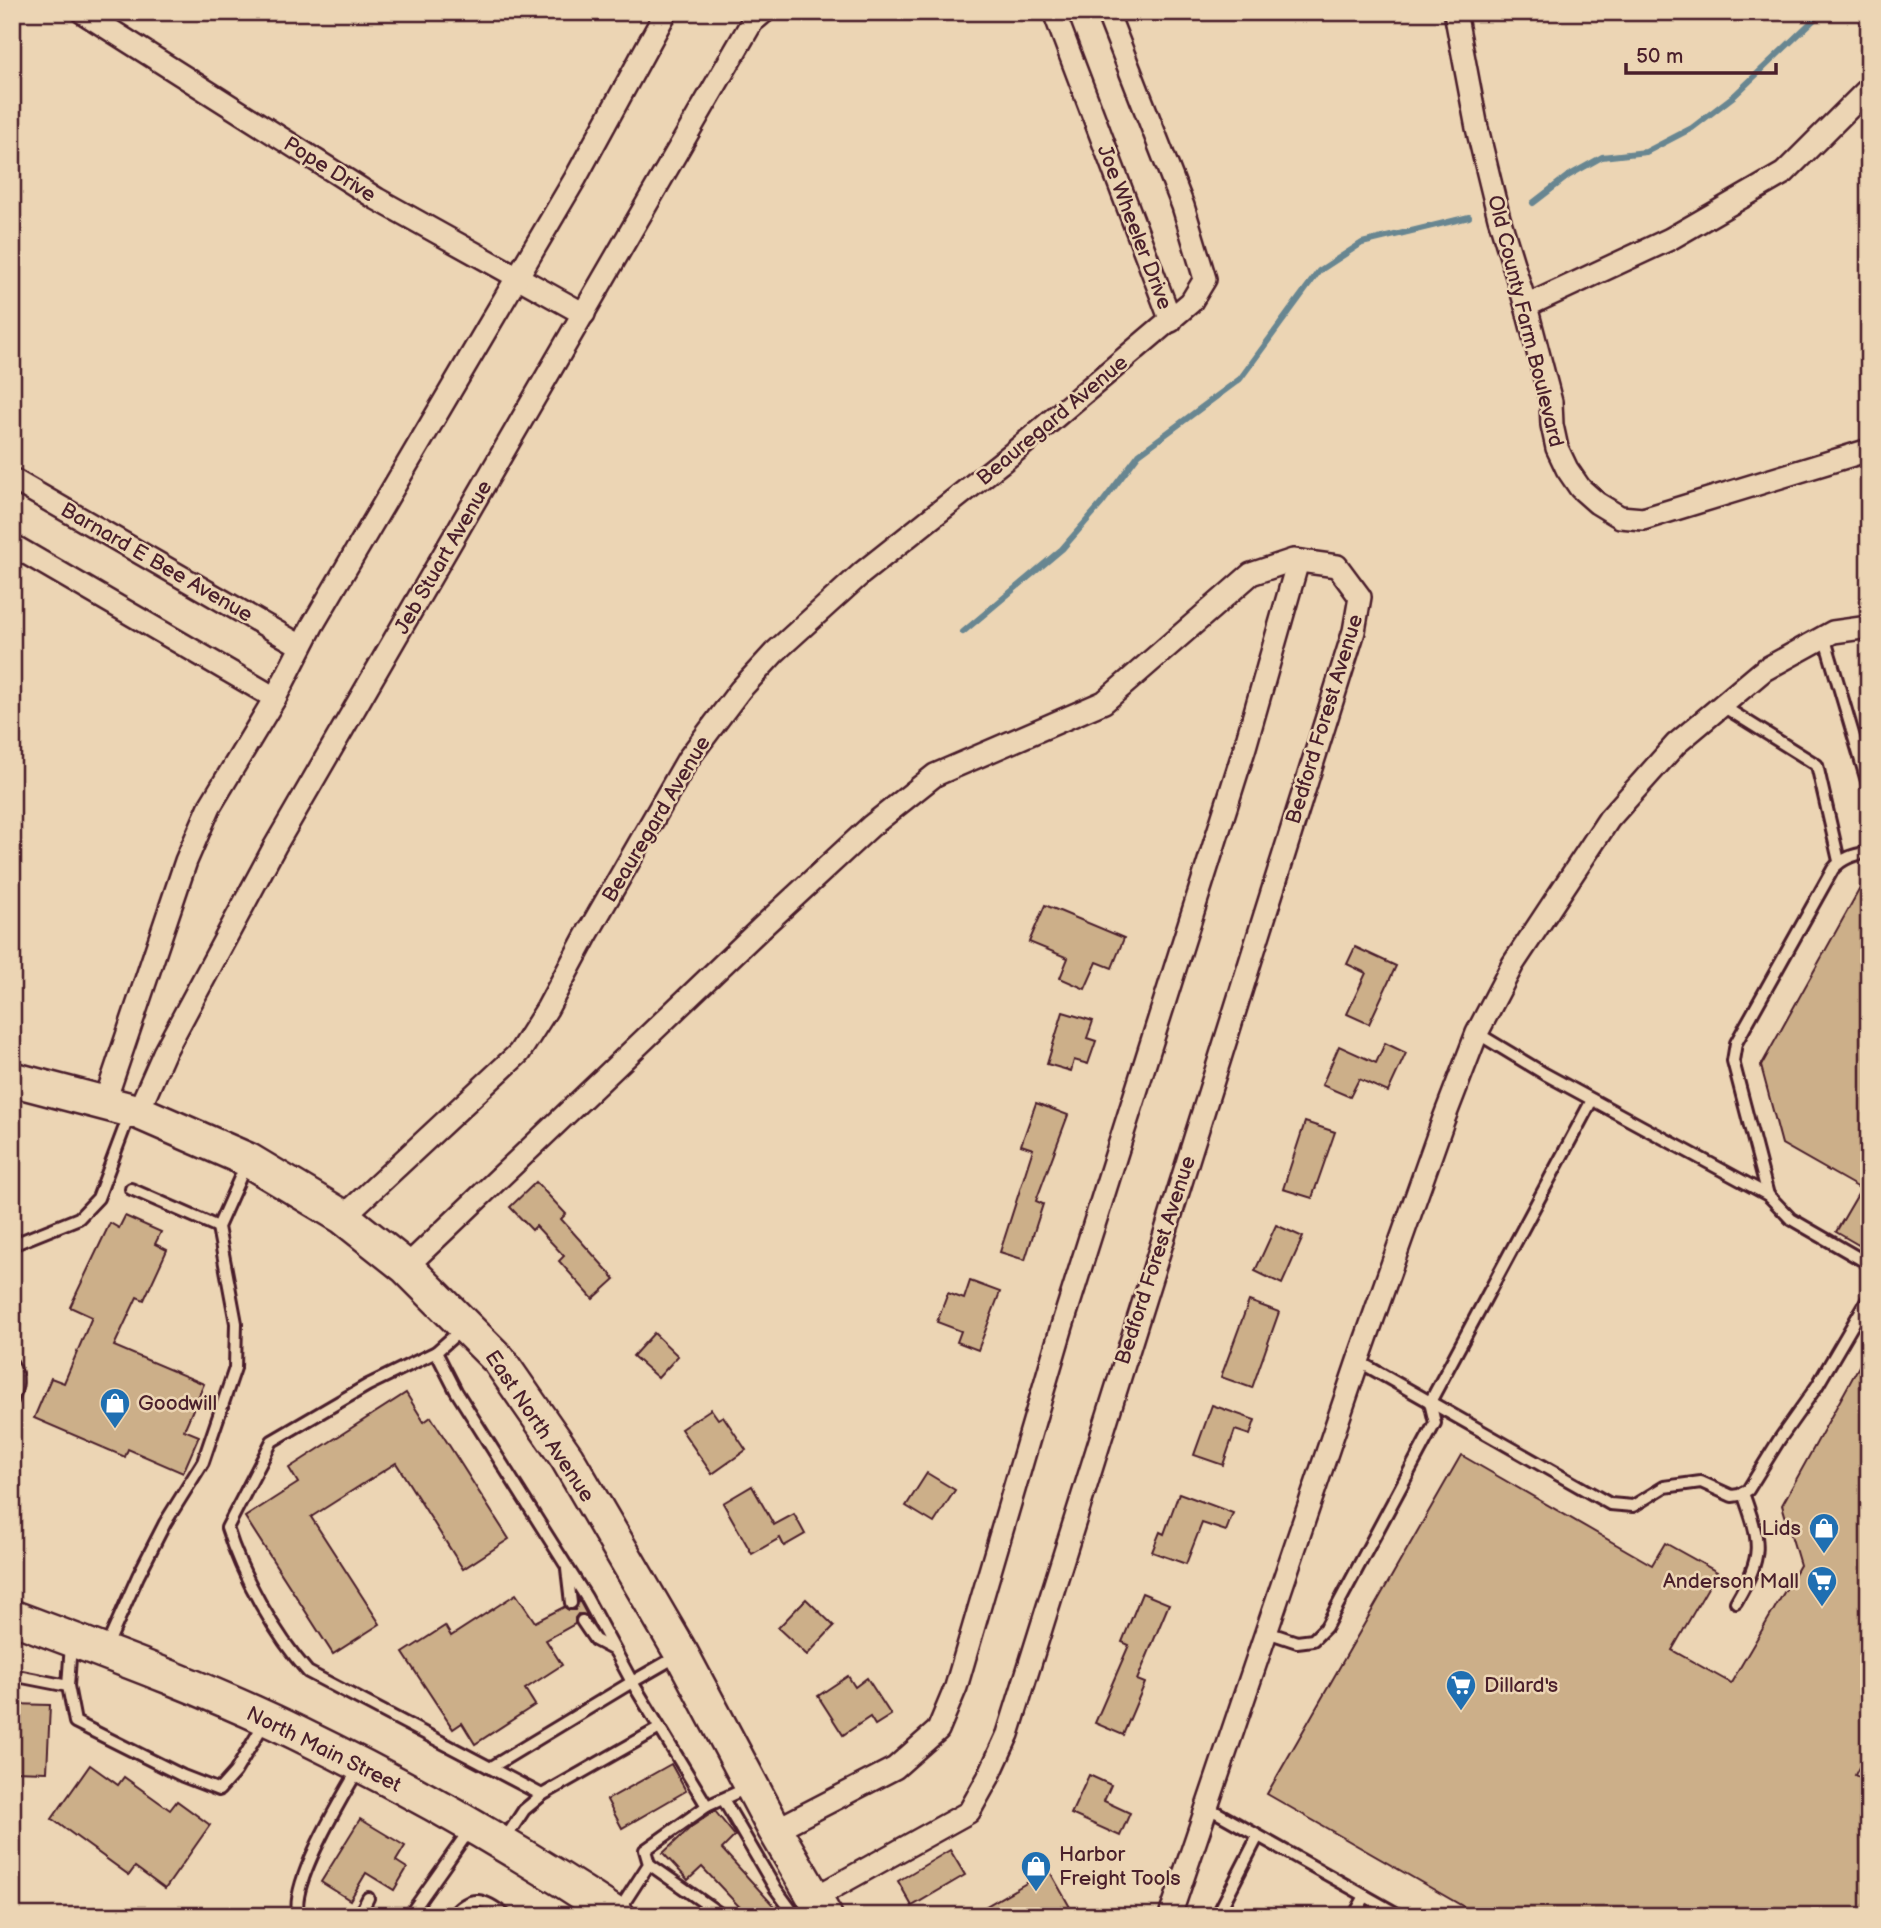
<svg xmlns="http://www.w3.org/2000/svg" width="1881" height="1928" font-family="'Balsamiq Sans',sans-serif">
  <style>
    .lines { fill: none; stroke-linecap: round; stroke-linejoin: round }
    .stream { stroke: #678691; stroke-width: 6 }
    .building { fill: #ccaf89; stroke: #4a1f2b; stroke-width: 2 }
    .lane-casing { stroke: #4a1f2b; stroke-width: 16 }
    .street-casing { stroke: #4a1f2b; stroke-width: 26 }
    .primary-casing { stroke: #4a1f2b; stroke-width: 38 }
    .lane { stroke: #ecd5b4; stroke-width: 10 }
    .street { stroke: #ecd5b4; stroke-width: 21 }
    .primary { stroke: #ecd5b4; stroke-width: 33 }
    .labels { text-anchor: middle; stroke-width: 5; stroke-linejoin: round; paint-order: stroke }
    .street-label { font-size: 21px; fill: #4a1f2b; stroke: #ecd5b4 }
    .poi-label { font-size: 21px; fill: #4a1f2b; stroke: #ecd5b4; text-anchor: start }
  </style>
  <rect width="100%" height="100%" fill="#ecd5b4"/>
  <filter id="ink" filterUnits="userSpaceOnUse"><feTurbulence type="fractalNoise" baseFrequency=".0143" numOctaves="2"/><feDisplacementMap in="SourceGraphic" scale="14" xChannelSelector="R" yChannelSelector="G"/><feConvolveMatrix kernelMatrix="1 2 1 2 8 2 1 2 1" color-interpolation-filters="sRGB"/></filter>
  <g filter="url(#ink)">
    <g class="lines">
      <!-- stream -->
      <g class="stream">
        <polyline points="1533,203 1568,176 1602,157 1646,152 1692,128 1735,95 1822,12"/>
        <polyline points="963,632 1062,549 1102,503 1139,454 1240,379 1319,271 1362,243 1469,217"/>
      </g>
    </g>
    <!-- building -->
    <g class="building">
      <polygon points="1869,872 1869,1251 1836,1232 1861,1189 1782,1144 1761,1066"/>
      <polygon points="1045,905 1124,938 1112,968 1097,962 1085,989 1060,978 1068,958 1029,942"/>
      <polygon points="1355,947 1396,966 1369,1024 1347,1014 1366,973 1347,964"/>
      <polygon points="1063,1012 1093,1021 1087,1038 1096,1041 1088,1064 1074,1060 1071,1071 1047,1064"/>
      <polygon points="1385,1043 1406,1053 1388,1092 1359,1079 1350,1097 1322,1085 1339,1046 1376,1063"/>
      <polygon points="1036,1103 1068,1115 1036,1201 1043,1204 1025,1260 1000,1252 1033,1149 1021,1145"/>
      <polygon points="1305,1122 1335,1132 1312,1198 1283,1189"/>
      <polygon points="536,1182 566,1214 561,1219 615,1279 593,1299 559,1261 564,1256 536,1226 532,1230 510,1207"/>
      <polygon points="125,1216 161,1232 155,1244 167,1250 144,1300 137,1297 114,1346 204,1384 184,1430 199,1436 183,1473 128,1449 125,1457 34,1418 51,1378 64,1383 92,1317 70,1307 110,1223 119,1228"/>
      <polygon points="1276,1225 1303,1237 1282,1284 1255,1271"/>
      <polygon points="970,1281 1000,1292 978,1350 957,1342 961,1331 937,1322 948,1293 964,1299"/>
      <polygon points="1249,1301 1279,1312 1252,1388 1221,1377"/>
      <polygon points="654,1333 678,1356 658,1378 633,1356"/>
      <polygon points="1869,1348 1869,1748 1855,1775 1869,1783 1869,1916 1480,1916 1267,1794 1461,1455 1652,1565 1665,1543 1717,1572 1672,1650 1731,1683 1800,1565 1782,1505"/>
      <polygon points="406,1393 424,1422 431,1417 509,1539 463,1569 396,1463 311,1517 380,1624 333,1654 245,1517 298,1483 289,1468"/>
      <polygon points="1212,1405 1255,1420 1250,1435 1235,1430 1223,1465 1194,1455"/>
      <polygon points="711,1409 718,1419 723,1416 746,1450 712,1474 681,1429"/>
      <polygon points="927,1473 955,1490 934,1523 906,1506"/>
      <polygon points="752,1486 774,1525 794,1514 805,1534 784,1546 780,1538 752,1554 723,1503"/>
      <polygon points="1179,1493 1233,1513 1226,1531 1202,1523 1186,1564 1152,1552 1160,1532 1164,1534"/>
      <polygon points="1142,1593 1169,1604 1137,1680 1145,1683 1123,1735 1095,1723 1129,1645 1122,1642"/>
      <polygon points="516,1594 535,1622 564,1607 569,1610 575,1610 579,1600 587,1615 578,1614 575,1618 575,1624 546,1640 562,1665 525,1689 535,1705 475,1744 462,1723 453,1729 403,1653 445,1626 451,1636"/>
      <polygon points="806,1599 834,1626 807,1655 778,1628"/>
      <polygon points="848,1676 855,1687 867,1678 891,1715 875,1725 870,1717 843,1735 818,1696"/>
      <polygon points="12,1704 50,1705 47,1772 12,1771"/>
      <polygon points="671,1764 686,1791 622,1828 607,1800"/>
      <polygon points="90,1765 118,1785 124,1777 170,1810 177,1801 210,1825 165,1889 135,1867 129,1875 52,1819"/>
      <polygon points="1089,1775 1111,1785 1104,1801 1130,1813 1120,1836 1071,1814"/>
      <polygon points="715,1811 735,1836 722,1849 783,1916 748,1916 702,1867 688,1880 663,1853 691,1827"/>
      <polygon points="360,1819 405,1846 396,1861 407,1868 394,1890 366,1873 350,1900 321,1882"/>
      <polygon points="950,1850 965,1875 912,1906 898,1881"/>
      <polygon points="1049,1870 1075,1916 969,1916"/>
    </g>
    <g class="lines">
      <!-- lane casing -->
      <g class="lane-casing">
        <g id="lane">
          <polyline points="1824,636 1869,788"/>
          <polyline points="1721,705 1817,765 1839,861"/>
          <polyline points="1477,1033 1545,1074 1768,1195 1791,1219 1869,1264"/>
          <polyline points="131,1189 218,1227"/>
          <path d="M1768,1195l-35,-134 3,-18 97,-174c10,-12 21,-14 36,-17"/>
          <polyline points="12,1245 79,1218 98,1198 130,1113"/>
          <path d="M463,1328l-27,24 -68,33 -96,56 -45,87c15,48 48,107 81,144l234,123 -18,15 -21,32"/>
          <polyline points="436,1352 456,1391 586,1597 632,1682 490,1768"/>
          <polyline points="1358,1361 1610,1504 1633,1506 1664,1487 1701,1482 1732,1496 1739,1495 1748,1490 1779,1440 1817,1386 1869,1297"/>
          <path d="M12,1364c8,13 5,24 0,37"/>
          <polyline points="567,1569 571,1603"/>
          <path d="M1736,1602c28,-48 25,-58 7,-109"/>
          <polyline points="582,1621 595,1640 614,1650"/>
          <polyline points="1267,1632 1297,1642 1313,1640 1326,1627 1435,1423 1430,1402 1592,1100"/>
          <polyline points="71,1644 68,1686 75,1722 183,1776 219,1790 235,1772 265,1722"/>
          <polyline points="106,1648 138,1576 165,1523 203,1462 235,1368 236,1323 218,1227 247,1162"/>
          <polyline points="679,1655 632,1682 707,1806"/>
          <polyline points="12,1675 68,1686"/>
          <polyline points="542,1795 658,1729"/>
          <polyline points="723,1799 775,1888 791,1910 791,1916"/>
          <polyline points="1207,1807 1401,1916"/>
          <polyline points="649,1864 723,1916"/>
          <polyline points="618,1912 649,1864 645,1850 707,1806 749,1787"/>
          <path d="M299,1916c-12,-29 44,-120 60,-148"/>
          <polyline points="359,1916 368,1898"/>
          <polyline points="409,1916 471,1828"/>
          <path d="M452,1916c19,-23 33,-17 54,0"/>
          <polyline points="1217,1916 1258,1836"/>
          <polyline points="1354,1916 1365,1896"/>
        </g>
      </g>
      <!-- street casing -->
      <g class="street-casing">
        <g id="street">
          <polyline points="82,12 377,199 584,314"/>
          <polyline points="1054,12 1171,321"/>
          <polyline points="1455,12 1477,128 1499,218 1526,306 1551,402 1552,425 1557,448 1567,469 1580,488 1597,503 1620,517 1643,519 1869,450"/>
          <polyline points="1526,306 1670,239 1784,173 1869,88"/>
          <polyline points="12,479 301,646"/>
          <polyline points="12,545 275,698"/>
          <polyline points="104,1104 186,861 210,806 275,698 312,626 575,179 666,12"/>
          <polyline points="138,1112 164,1053 275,846 752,22 764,12"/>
          <polyline points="343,1217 519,1053 547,1009 586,936 688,759 740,690 775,652 862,573 1013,453 1191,302 1205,279 1183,206 1107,12"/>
          <polyline points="406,1267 761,928 871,826 935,775 1104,702 1251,574 1293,560 1337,566 1360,597 1354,631 1008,1734 988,1778 969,1812 814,1898"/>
          <polyline points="775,1830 895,1768 938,1730 956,1687 1062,1326 1245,747 1298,561"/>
          <polyline points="1170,1916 1358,1361 1443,1121 1477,1033 1513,964 1609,819 1676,744 1764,670 1833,632 1869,627"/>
        </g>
      </g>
      <!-- primary casing -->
      <g class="primary-casing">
        <g id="primary">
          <polyline points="12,1079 138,1112 248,1160 343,1217 406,1267 499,1360 567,1458 681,1653 775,1830 825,1916"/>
          <path d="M12,1617c96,36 193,71 285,116 111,54 218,115 321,183"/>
        </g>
      </g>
      <!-- lane -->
      <use href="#lane" class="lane"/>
      <!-- street -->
      <use href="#street" class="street"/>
      <!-- primary -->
      <use href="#primary" class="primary"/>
    </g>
  </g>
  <!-- icons -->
  <defs>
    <g id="shop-pin" transform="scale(1.575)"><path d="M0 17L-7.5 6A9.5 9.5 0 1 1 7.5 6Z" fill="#1f6fb2" stroke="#ecd5b4"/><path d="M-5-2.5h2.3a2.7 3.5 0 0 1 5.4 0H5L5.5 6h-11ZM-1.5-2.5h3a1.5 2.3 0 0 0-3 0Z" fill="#fff"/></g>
    <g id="supermarket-pin" transform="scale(1.575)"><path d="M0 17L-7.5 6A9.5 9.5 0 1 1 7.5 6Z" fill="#1f6fb2" stroke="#ecd5b4"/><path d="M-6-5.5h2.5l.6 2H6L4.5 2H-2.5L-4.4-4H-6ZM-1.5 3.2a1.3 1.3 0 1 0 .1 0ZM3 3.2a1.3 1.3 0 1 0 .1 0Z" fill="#fff"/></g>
  </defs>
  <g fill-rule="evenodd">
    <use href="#shop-pin" x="115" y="1403"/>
    <use href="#shop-pin" x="1824" y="1528"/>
    <use href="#supermarket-pin" x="1822" y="1581"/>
    <use href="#supermarket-pin" x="1461" y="1685"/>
    <use href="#shop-pin" x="1036" y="1866"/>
  </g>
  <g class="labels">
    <!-- street labels -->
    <g class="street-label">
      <text transform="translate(330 169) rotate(32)" y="7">Pope Drive</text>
      <text transform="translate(1135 227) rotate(69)" y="7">Joe Wheeler Drive</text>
      <text transform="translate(1526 321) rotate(76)" y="7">Old County Farm Boulevard</text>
      <text transform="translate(1052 420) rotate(-40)" y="7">Beauregard Avenue</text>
      <text transform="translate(443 557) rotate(-60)" y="7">Jeb Stuart Avenue</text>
      <text transform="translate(157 562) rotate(30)" y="7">Barnard E Bee Avenue</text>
      <text transform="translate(1324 719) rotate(-73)" y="7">Bedford Forest Avenue</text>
      <text transform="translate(656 819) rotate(-59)" y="7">Beauregard Avenue</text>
      <text transform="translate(1155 1260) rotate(-72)" y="7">Bedford Forest Avenue</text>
      <text transform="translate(540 1426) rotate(56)" y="7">East North Avenue</text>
      <text transform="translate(324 1749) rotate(26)" y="7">North Main Street</text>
    </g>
    <!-- poi labels -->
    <g class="poi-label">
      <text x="138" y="1410">Goodwill</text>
      <text x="1801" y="1535" text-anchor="end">Lids</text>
      <text x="1799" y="1588" text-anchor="end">Anderson Mall</text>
      <text x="1484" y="1692">Dillard's</text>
      <text x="1059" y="1861">Harbor<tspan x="1059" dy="24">Freight Tools</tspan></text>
    </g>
  </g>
  <!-- margin -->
  <rect width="1881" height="1928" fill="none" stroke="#ecd5b4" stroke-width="42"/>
  <rect x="21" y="21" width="1839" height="1886" fill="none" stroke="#4a1f2b" stroke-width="2.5" filter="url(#ink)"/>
  <!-- scale -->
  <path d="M1626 63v10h150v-10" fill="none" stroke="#4a1f2b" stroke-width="3.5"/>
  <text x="1636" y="63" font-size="21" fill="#4a1f2b" stroke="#ecd5b4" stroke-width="5" paint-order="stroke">50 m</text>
</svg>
